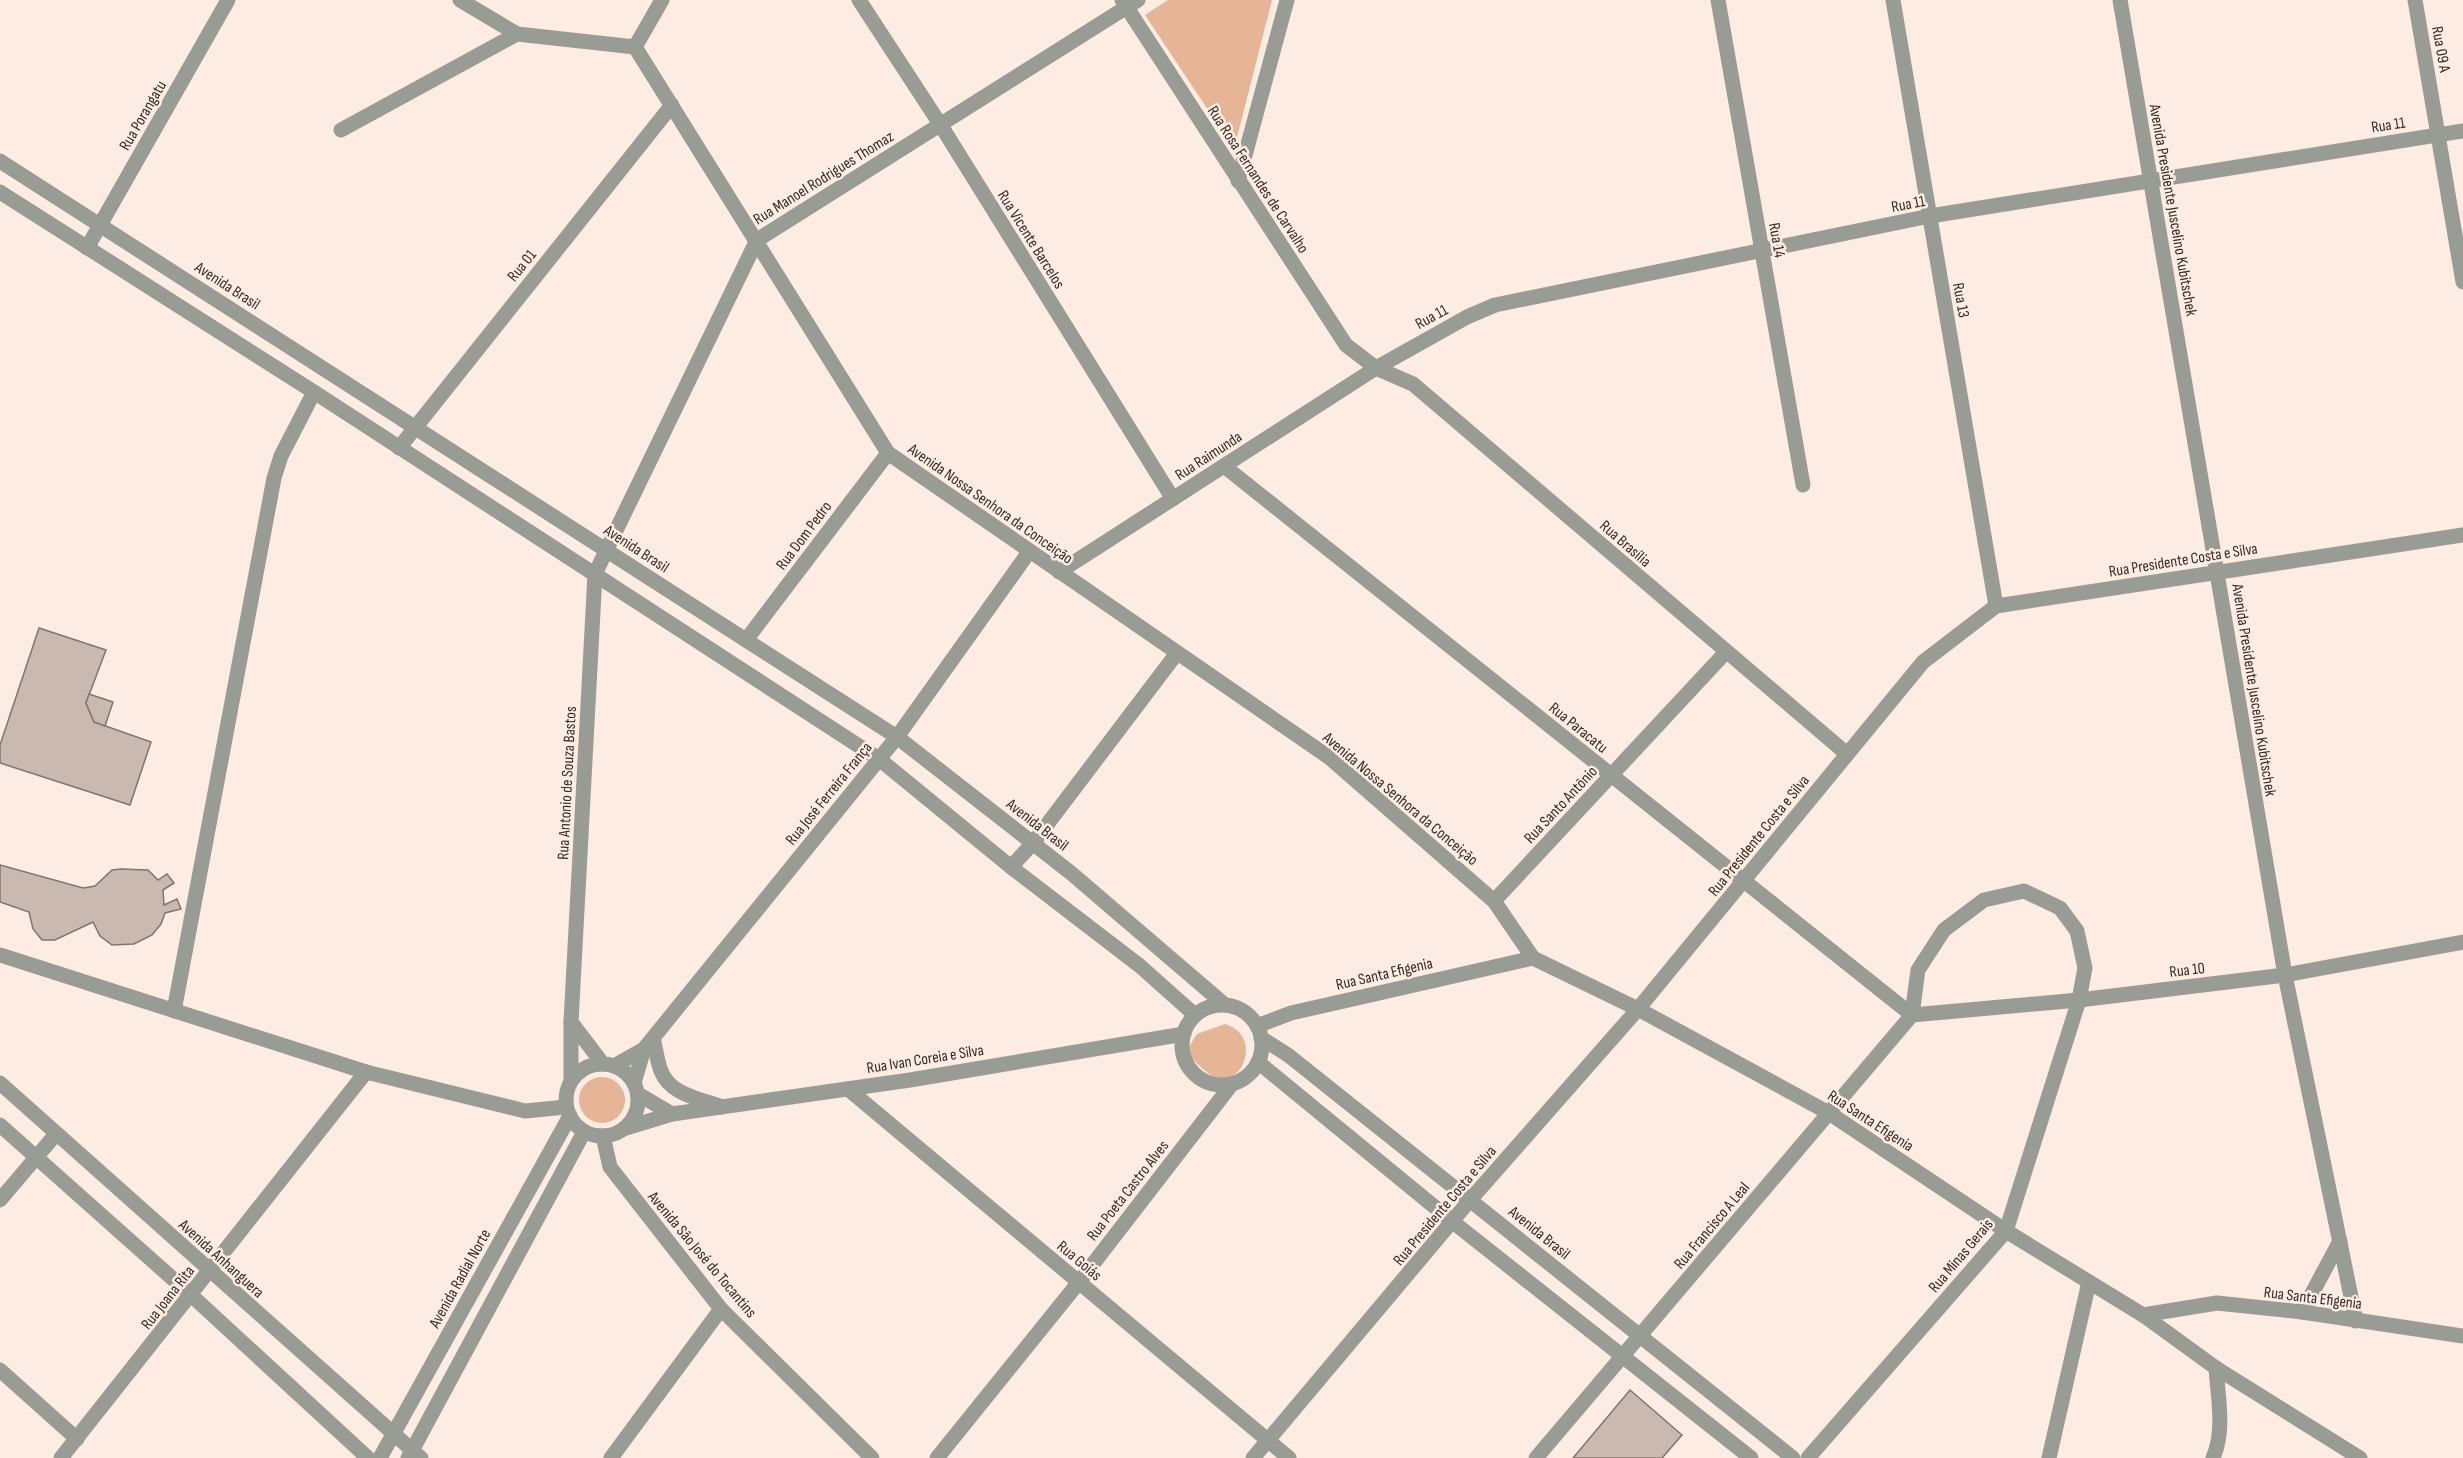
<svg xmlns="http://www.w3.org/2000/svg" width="2463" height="1458" font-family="'Sofia Sans Condensed',sans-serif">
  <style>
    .green { fill: #e6b497 }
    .building { fill: #c9b9b0; stroke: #83746c; stroke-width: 1.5 }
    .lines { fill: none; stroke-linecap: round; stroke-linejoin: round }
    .minor { stroke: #999c95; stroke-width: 15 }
    .tertiary { stroke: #999c95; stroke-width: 15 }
    .labels { text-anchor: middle; stroke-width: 5; stroke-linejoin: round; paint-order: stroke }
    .street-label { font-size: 16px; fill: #322c28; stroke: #fdece3 }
  </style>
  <rect width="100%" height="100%" fill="#fdece3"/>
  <!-- green -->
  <g class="green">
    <polygon points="1168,0 1272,0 1234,149 1145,15"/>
    <path d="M1225,1024c39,12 17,66 -11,53 -9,-5 -18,-15 -26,-22l-1,-5 10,-16z"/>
    <circle cx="602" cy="1100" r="23"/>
  </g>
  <!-- building -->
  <g class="building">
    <polygon points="39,628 106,650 86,703 94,722 151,742 130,805 0,763 0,745"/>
    <polygon points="89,694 113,702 105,726 94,722 86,703"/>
    <polygon points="0,865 83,888 95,886 112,870 121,869 148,870 158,880 167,874 174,883 163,890 164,905 177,899 181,909 165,913 161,924 152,935 134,944 112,945 100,936 93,922 55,940 42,940 33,929 29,912 0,902"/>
    <polygon points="1630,1390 1682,1435 1662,1458 1573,1458"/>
  </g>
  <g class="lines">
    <!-- minor -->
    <g class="minor">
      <polyline points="460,0 517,34 635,47 888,453 1330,758 1494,901 1533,958"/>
      <polyline points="859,0 940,124 1173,499"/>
      <polyline points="1122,0 1346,345 1376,368 1413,384 1847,754"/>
      <polyline points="1718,0 1803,485"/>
      <polyline points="1893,0 1996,606"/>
      <polyline points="2120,0 2285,975 2356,1321"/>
      <polyline points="2415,0 2463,282"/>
      <polyline points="635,47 662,0"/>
      <polyline points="341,130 517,34"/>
      <polyline points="1238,181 1287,0"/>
      <polyline points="87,248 228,0"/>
      <polyline points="399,448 672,105"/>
      <polyline points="1224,466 1912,1015"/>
      <polyline points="607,549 757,240 1138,0"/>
      <polyline points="1059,572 1376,368 1467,317 1495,305 1930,216 2463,131"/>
      <polyline points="746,640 888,453"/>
      <polyline points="897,737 1029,552"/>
      <polyline points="1011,867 1033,843 1177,653"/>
      <polyline points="1494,901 1726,652"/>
      <polyline points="0,955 366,1072 525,1111 566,1107"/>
      <polyline points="174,1011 274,478 281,456 314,392"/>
      <polyline points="1912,1015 2079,1000 2285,975 2463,942"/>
      <polyline points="1257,1026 1291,1013 1533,958 1638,1009 1829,1113 2006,1231 2143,1315 2217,1303 2302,1312 2463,1336"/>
      <polyline points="0,1083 421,1458"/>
      <polyline points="848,1089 1289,1458"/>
      <polyline points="0,1125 191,1295 368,1458"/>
      <polyline points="603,1136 610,1167 721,1309 872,1458"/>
      <polyline points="0,1200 56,1134"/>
      <polyline points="2302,1312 2340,1241"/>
      <polyline points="2143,1315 2216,1368 2360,1458"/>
      <polyline points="0,1370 77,1439"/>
      <polyline points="61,1458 366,1072"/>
      <polyline points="611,1458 721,1309"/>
      <polyline points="937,1458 1079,1282 1232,1084"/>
      <polyline points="1253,1458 1470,1200 1638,1009 1923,662 1996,606 2463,535"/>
      <polyline points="1536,1458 1912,1015"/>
      <polyline points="1808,1458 2006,1231 2079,1000 2085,968 2077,931 2060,908 2024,891 1984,900 1944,930 1918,970 1912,1015"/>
      <polyline points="2049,1458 2089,1282"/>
      <path d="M2213,1458c12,-27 5,-61 3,-90"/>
    </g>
    <!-- tertiary -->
    <g class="tertiary">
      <polyline points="0,161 897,737 1071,873 1225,1005"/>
      <polyline points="0,192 314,392 879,759 1011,867 1140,966 1195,1015"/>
      <circle cx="1222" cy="1045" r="40"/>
      <polyline points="571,1022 603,1064"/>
      <path d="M653,1038c3,11 4,23 8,33 9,24 40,28 61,36"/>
      <polyline points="1261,1038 1288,1055 1793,1458"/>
      <polyline points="1258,1062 1453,1222 1751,1458"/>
      <circle cx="602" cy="1100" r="36"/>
      <polyline points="614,1066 644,1049 897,737"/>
      <polyline points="571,1081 571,1022 595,574 607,549"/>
      <polyline points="634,1083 644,1049"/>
      <polyline points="638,1094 672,1114"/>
      <polyline points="626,1128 672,1114 910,1080 1184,1034"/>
      <polyline points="380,1458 570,1116"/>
      <polyline points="408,1458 584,1132"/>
    </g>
  </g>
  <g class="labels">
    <!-- street labels -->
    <g class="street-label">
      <text transform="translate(2442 49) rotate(80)" y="6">Rua 09 A</text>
      <text transform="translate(142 115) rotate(-60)" y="6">Rua Porangatu</text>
      <text transform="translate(2388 124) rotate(-9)" y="6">Rua 11</text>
      <text transform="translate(823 177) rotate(-32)" y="6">Rua Manoel Rodrigues Thomaz</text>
      <text transform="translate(1259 179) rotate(57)" y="6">Rua Rosa Fernandes de Carvalho</text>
      <text transform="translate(1908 203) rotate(-11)" y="6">Rua 11</text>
      <text transform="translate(2174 210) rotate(80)" y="6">Avenida Presidente Juscelino Kubitschek</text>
      <text transform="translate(1032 239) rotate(58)" y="6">Rua Vicente Barcelos</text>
      <text transform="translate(1778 240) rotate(80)" y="6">Rua 14</text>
      <text transform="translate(521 265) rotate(-51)" y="6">Rua 01</text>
      <text transform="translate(228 285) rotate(33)" y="6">Avenida Brasil</text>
      <text transform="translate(1962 300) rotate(80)" y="6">Rua 13</text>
      <text transform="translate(1431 316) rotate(-29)" y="6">Rua 11</text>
      <text transform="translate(1208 455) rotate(-33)" y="6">Rua Raimunda</text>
      <text transform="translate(991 503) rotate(35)" y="6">Avenida Nossa Senhora da Conceição</text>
      <text transform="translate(803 535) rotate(-53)" y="6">Rua Dom Pedro</text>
      <text transform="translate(1626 543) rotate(41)" y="6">Rua Brasília</text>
      <text transform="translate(637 548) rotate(33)" y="6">Avenida Brasil</text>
      <text transform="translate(2183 559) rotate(-9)" y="6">Rua Presidente Costa e Silva</text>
      <text transform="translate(2255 690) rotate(81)" y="6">Avenida Presidente Juscelino Kubitschek</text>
      <text transform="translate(1579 727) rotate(39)" y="6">Rua Paracatu</text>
      <text transform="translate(566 783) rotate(-87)" y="6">Rua Antonio de Souza Bastos</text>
      <text transform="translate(828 793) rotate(-51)" y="6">Rua José Ferreira França</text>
      <text transform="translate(1401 798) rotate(40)" y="6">Avenida Nossa Senhora da Conceição</text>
      <text transform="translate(1560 804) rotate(-47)" y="6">Rua Santo Antônio</text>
      <text transform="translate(1038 824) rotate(38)" y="6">Avenida Brasil</text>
      <text transform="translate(1758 835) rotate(-51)" y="6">Rua Presidente Costa e Silva</text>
      <text transform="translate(2187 969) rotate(-7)" y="6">Rua 10</text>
      <text transform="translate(1384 973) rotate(-13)" y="6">Rua Santa Efigenia</text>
      <text transform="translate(925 1058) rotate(-9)" y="6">Rua Ivan Coreia e Silva</text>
      <text transform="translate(1871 1120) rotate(33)" y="6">Rua Santa Efigenia</text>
      <text transform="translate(1127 1190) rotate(-52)" y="6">Rua Poeta Castro Alves</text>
      <text transform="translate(1444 1205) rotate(-50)" y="6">Rua Presidente Costa e Silva</text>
      <text transform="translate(1711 1225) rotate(-50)" y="6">Rua Francisco A Leal</text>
      <text transform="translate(1540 1232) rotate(39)" y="6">Avenida Brasil</text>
      <text transform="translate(703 1254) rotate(50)" y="6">Avenida São José do Tocantins</text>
      <text transform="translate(1960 1255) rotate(-50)" y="6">Rua Minas Gerais</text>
      <text transform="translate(222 1258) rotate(42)" y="6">Avenida Anhanguera</text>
      <text transform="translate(1080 1260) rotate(40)" y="6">Rua Goiás</text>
      <text transform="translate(459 1278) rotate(-61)" y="6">Avenida Radial Norte</text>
      <text transform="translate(167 1297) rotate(-52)" y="6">Rua Joana Rita</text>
      <text transform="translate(2313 1297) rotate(7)" y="6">Rua Santa Efigenia</text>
    </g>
  </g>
</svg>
